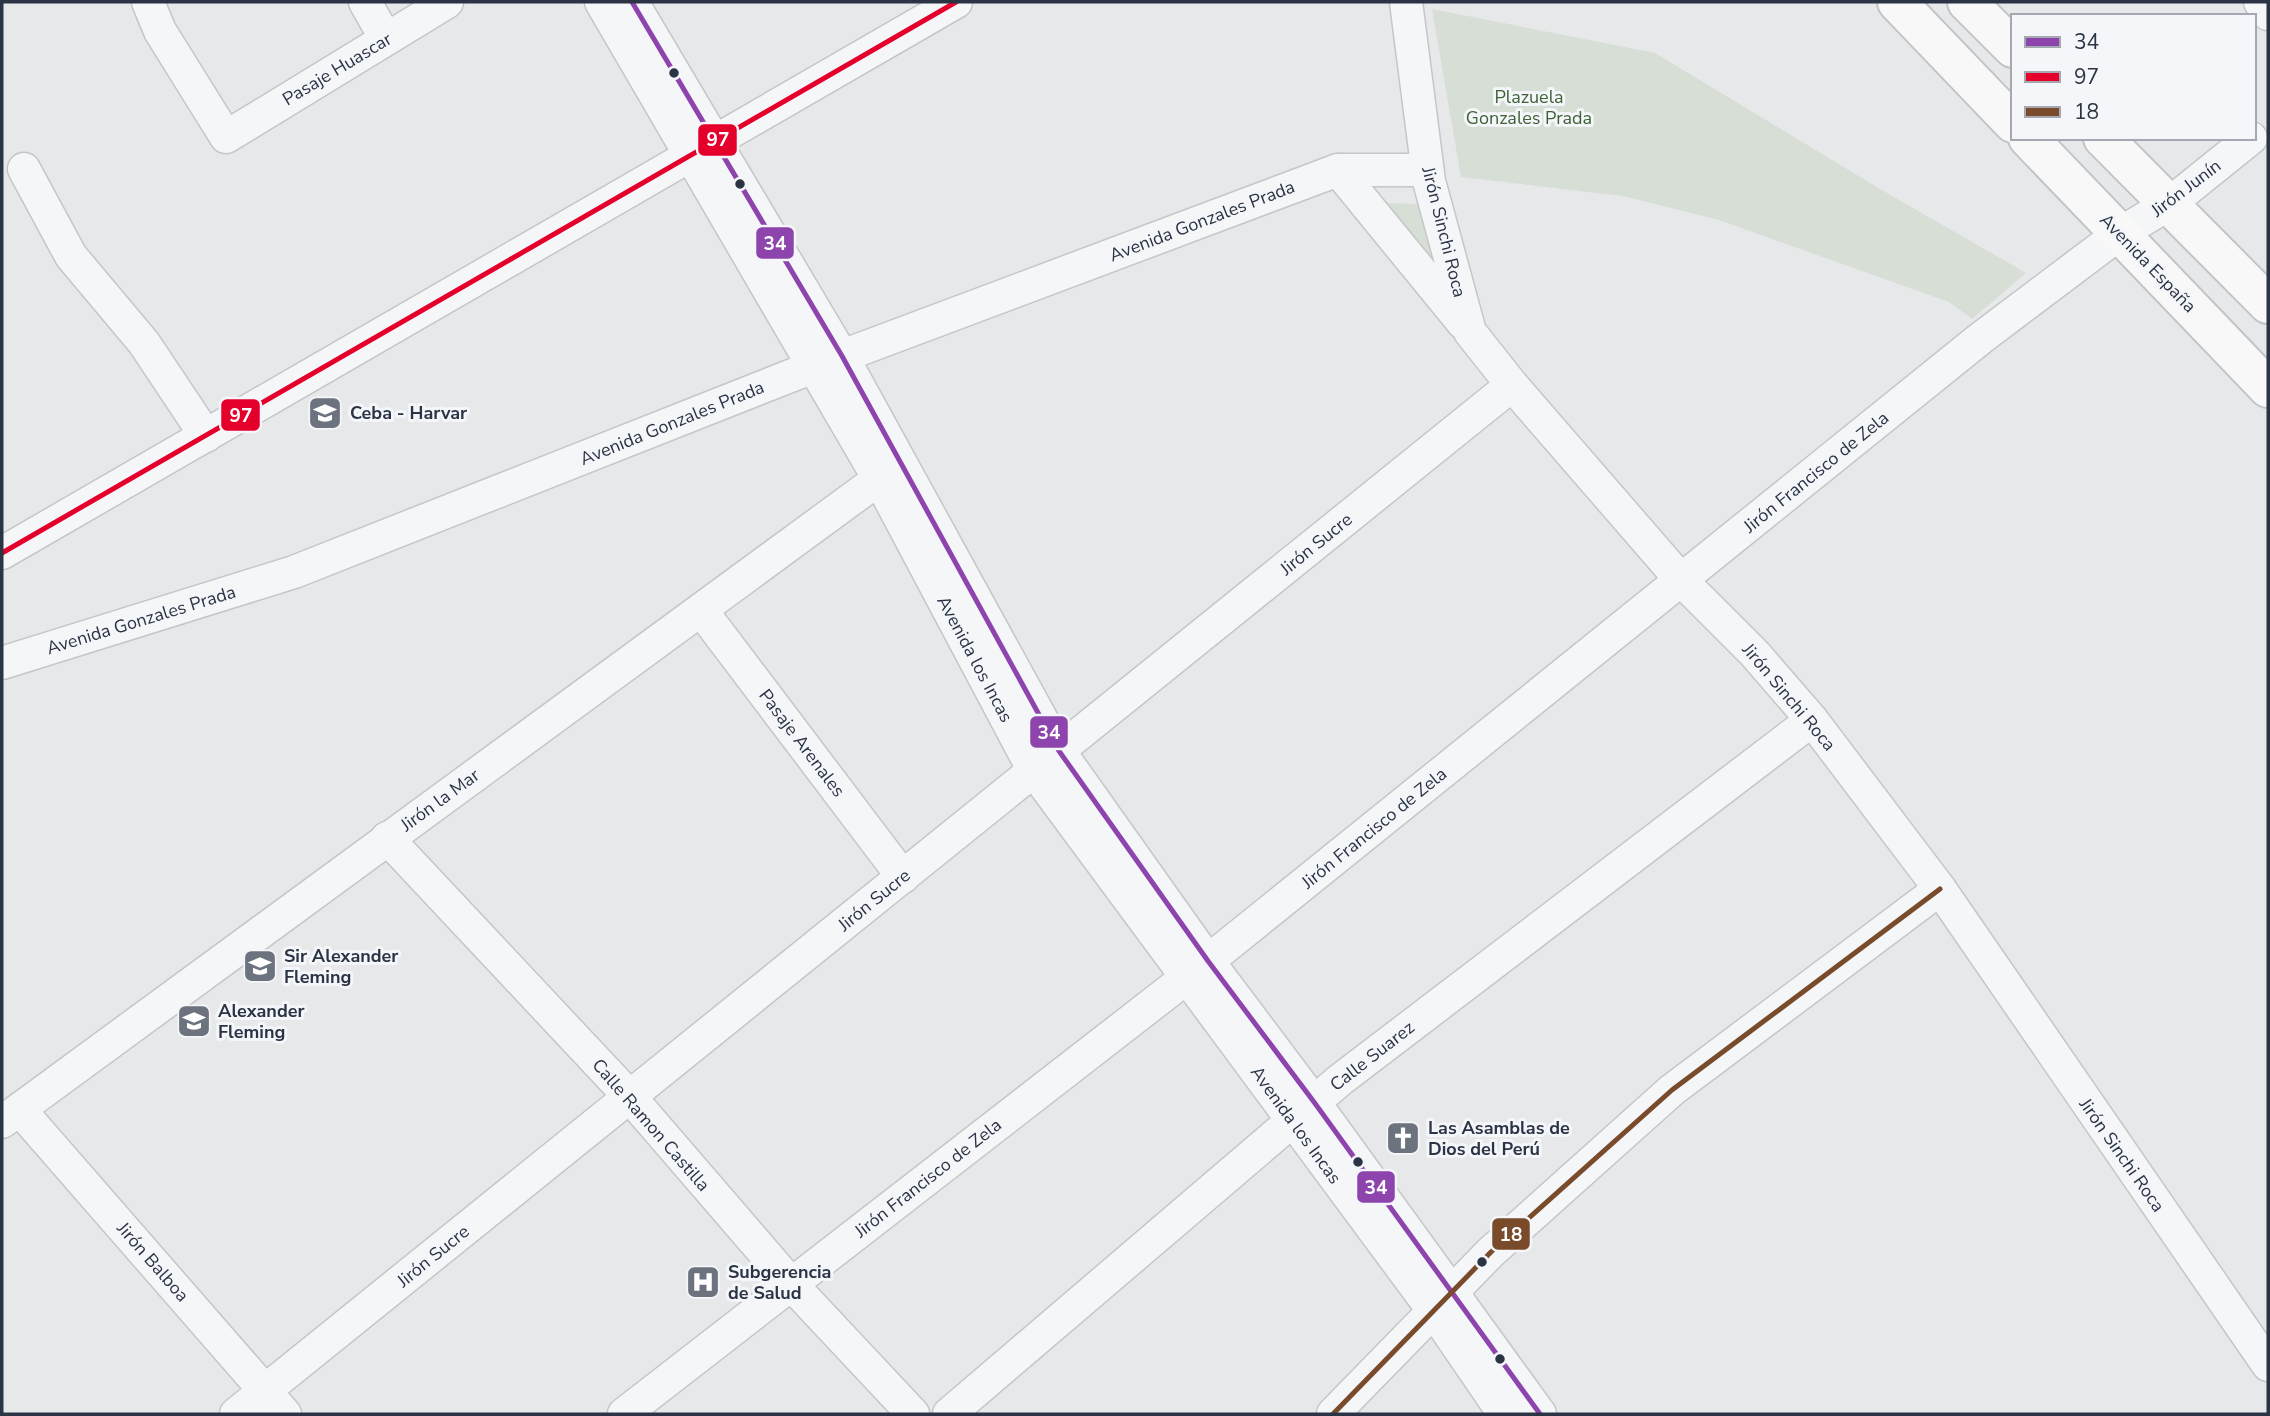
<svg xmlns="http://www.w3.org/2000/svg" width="2270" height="1416" font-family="'Nunito Sans',sans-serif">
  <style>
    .green { fill: #d6ded6 }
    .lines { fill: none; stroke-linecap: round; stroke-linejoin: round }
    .minor-casing { stroke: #c4c6c8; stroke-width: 35 }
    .major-casing { stroke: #c2c5c8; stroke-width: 42 }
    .minor { stroke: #f5f6f7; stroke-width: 32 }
    .major { stroke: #f8f8f8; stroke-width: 38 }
    .bus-1-casing { stroke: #f4f6f9; stroke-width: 10 }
    .bus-2-casing { stroke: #f4f6f9; stroke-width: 10 }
    .bus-3-casing { stroke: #f4f6f9; stroke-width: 10 }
    .bus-1 { stroke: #8e44ad; stroke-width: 5 }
    .bus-2 { stroke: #e4002b; stroke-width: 5 }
    .bus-3 { stroke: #7a4b2a; stroke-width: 5 }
    .bus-dot { fill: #2b3445; stroke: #f4f6f9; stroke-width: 2.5 }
    .labels { text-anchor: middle; stroke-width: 6; stroke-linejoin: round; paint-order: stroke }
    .street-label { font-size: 18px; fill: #2b3445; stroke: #f4f6f9 }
    .park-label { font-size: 18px; fill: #3f6138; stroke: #f4f6f9 }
    .poi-label { font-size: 18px; font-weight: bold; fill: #2b3445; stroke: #f4f6f9; text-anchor: start }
    .line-badge { stroke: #f4f6f9; stroke-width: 2.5 }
    .badge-label { font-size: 19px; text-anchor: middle; font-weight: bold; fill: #fff }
  </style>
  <rect width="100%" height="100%" fill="#e6e8ea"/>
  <!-- green -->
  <g class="green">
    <polygon points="1432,9 1655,53 1880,189 2026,273 1972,319 1949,302 1719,220 1623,196 1461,177"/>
    <polygon points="1381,203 1421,204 1434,269"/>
  </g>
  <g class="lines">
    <!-- minor casing -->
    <g class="minor-casing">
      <g id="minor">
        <polyline points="148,2 160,31 226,137 447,2"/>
        <polyline points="365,2 386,39"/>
        <polyline points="601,2 879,479 1034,771 1433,1310 1504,1414"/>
        <polyline points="632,2 842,356 1059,751 1208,961 1314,1102 1540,1414"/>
        <polyline points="1406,2 1429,181 1470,332 1512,385 1682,581 1755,654 1812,720 1940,889 2268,1365"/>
        <polyline points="2260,2 2268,14"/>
        <polyline points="24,169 71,256 144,343 206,436"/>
        <polyline points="1338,170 1463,323"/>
        <polyline points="2,553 956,2"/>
        <polyline points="701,610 903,877"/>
        <polyline points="2,663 294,572 813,367 1338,170 1427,170"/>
        <polyline points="387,838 630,1097 792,1285 913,1414"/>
        <polyline points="20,1110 285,1414"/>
        <polyline points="2,1122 879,479"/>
        <polyline points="236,1414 1512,385"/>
        <polyline points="624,1414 1208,961 1981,338 2119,234 2169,204 2251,138"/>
        <polyline points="949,1414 1340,1080 1812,720"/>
        <polyline points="1333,1414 1491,1252 1672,1090 1940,889"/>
      </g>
    </g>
    <!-- major casing -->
    <g class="major-casing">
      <g id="major">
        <polyline points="1897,2 2013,123"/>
        <polyline points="1967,2 2013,48"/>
        <polyline points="2028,138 2268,388"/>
        <polyline points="2103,138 2268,304"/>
      </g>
    </g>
    <!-- minor -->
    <use href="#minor" class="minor"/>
    <!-- major -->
    <use href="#major" class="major"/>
    <!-- bus-1 casing -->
    <g class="bus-1-casing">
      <polyline id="bus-1" points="632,2 842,356 1059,751 1208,961 1314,1102 1540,1414"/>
    </g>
    <!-- bus-2 casing -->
    <g class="bus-2-casing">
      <polyline id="bus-2" points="2,553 956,2"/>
    </g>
    <!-- bus-3 casing -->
    <g class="bus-3-casing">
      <polyline id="bus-3" points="1333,1414 1491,1252 1672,1090 1940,889"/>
    </g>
    <!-- bus-1 -->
    <use href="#bus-1" class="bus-1"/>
    <!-- bus-2 -->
    <use href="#bus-2" class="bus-2"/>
    <!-- bus-3 -->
    <use href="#bus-3" class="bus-3"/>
  </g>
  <!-- icons -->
  <defs>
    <g id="school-square" transform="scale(1.75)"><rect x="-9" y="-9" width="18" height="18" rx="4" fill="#6c737f" stroke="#f4f6f9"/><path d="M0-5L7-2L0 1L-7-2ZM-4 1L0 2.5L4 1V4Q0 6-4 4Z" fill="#fff"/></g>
    <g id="church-square" transform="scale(1.75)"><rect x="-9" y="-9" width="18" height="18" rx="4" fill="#6c737f" stroke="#f4f6f9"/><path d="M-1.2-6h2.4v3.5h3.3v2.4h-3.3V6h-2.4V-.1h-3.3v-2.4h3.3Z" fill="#fff"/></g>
    <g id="hospital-square" transform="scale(1.75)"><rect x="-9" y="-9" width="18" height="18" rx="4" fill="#6c737f" stroke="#f4f6f9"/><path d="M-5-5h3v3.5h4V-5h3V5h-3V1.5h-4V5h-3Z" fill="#fff"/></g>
  </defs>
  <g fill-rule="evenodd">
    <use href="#school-square" x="325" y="413"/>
    <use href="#school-square" x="260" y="966"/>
    <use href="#school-square" x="194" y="1021"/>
    <use href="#church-square" x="1403" y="1138"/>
    <use href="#hospital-square" x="703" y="1282"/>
  </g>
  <!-- markers -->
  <g class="bus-dot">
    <circle cx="674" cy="73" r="6"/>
    <circle cx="740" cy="184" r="6"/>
    <circle cx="1358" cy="1162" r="6"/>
    <circle cx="1482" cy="1262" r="6"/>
    <circle cx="1500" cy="1359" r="6"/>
  </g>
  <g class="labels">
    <!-- street labels -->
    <g class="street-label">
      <text transform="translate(337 69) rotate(-31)" y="6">Pasaje Huascar</text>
      <text transform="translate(2186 188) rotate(-37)" y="6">Jirón Junín</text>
      <text transform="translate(1202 221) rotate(-21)" y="6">Avenida Gonzales Prada</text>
      <text transform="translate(1444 232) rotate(76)" y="6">Jirón Sinchi Roca</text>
      <text transform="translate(2148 263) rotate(46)" y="6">Avenida España</text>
      <text transform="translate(672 423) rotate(-22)" y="6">Avenida Gonzales Prada</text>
      <text transform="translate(1816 472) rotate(-39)" y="6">Jirón Francisco de Zela</text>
      <text transform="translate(1316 544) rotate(-39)" y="6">Jirón Sucre</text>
      <text transform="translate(141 620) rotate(-17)" y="6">Avenida Gonzales Prada</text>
      <text transform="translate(975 659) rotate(62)" y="6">Avenida los Incas</text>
      <text transform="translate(1789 697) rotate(50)" y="6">Jirón Sinchi Roca</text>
      <text transform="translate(802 743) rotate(53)" y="6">Pasaje Arenales</text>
      <text transform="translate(440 800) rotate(-36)" y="6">Jirón la Mar</text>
      <text transform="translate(1374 828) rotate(-39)" y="6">Jirón Francisco de Zela</text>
      <text transform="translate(874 900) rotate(-39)" y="6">Jirón Sucre</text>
      <text transform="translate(1372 1056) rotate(-38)" y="6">Calle Suarez</text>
      <text transform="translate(651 1125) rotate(49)" y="6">Calle Ramon Castilla</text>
      <text transform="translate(1296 1125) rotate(54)" y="6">Avenida los Incas</text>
      <text transform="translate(2122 1155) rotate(55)" y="6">Jirón Sinchi Roca</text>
      <text transform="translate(928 1178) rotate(-38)" y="6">Jirón Francisco de Zela</text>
      <text transform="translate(433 1256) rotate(-39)" y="6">Jirón Sucre</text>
      <text transform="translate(153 1262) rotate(49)" y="6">Jirón Balboa</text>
    </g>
    <!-- park labels -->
    <g class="park-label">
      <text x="1529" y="103">Plazuela<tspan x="1529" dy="21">Gonzales Prada</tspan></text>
    </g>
    <!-- poi labels -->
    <g class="poi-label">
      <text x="350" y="419">Ceba - Harvar</text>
      <text x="284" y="962">Sir Alexander<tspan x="284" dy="21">Fleming</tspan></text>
      <text x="218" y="1017">Alexander<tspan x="218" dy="21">Fleming</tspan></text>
      <text x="1428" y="1134">Las Asamblas de<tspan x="1428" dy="21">Dios del Perú</tspan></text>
      <text x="728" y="1278">Subgerencia<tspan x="728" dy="21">de Salud</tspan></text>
    </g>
  </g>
  <g class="line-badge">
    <rect x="697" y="123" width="41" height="34" rx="7" fill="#e4002b"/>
    <rect x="755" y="226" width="40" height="34" rx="7" fill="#8e44ad"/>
    <rect x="220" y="398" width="41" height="34" rx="7" fill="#e4002b"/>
    <rect x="1029" y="715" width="40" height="34" rx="7" fill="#8e44ad"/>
    <rect x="1356" y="1170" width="40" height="34" rx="7" fill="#8e44ad"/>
    <rect x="1491" y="1217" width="40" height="34" rx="7" fill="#7a4b2a"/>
  </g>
  <g class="badge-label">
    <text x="718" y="146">97</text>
    <text x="775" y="250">34</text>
    <text x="241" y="422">97</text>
    <text x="1049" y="739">34</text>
    <text x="1376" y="1194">34</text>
    <text x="1511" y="1241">18</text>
  </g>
  <!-- border -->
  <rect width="2270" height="1416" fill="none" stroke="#2b3445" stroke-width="7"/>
  <!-- legend -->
  <rect x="2011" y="14" width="245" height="126" fill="#f4f6f9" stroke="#a4a8b1" stroke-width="2"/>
  <rect x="2025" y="37" width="35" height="10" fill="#8e44ad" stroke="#a4a8b1" stroke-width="2"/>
  <text x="2074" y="49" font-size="21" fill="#2b3445">34</text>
  <rect x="2025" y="72" width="35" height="10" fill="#e4002b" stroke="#a4a8b1" stroke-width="2"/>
  <text x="2074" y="84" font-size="21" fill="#2b3445">97</text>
  <rect x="2025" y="107" width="35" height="10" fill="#7a4b2a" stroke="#a4a8b1" stroke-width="2"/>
  <text x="2074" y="119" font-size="21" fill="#2b3445">18</text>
</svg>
